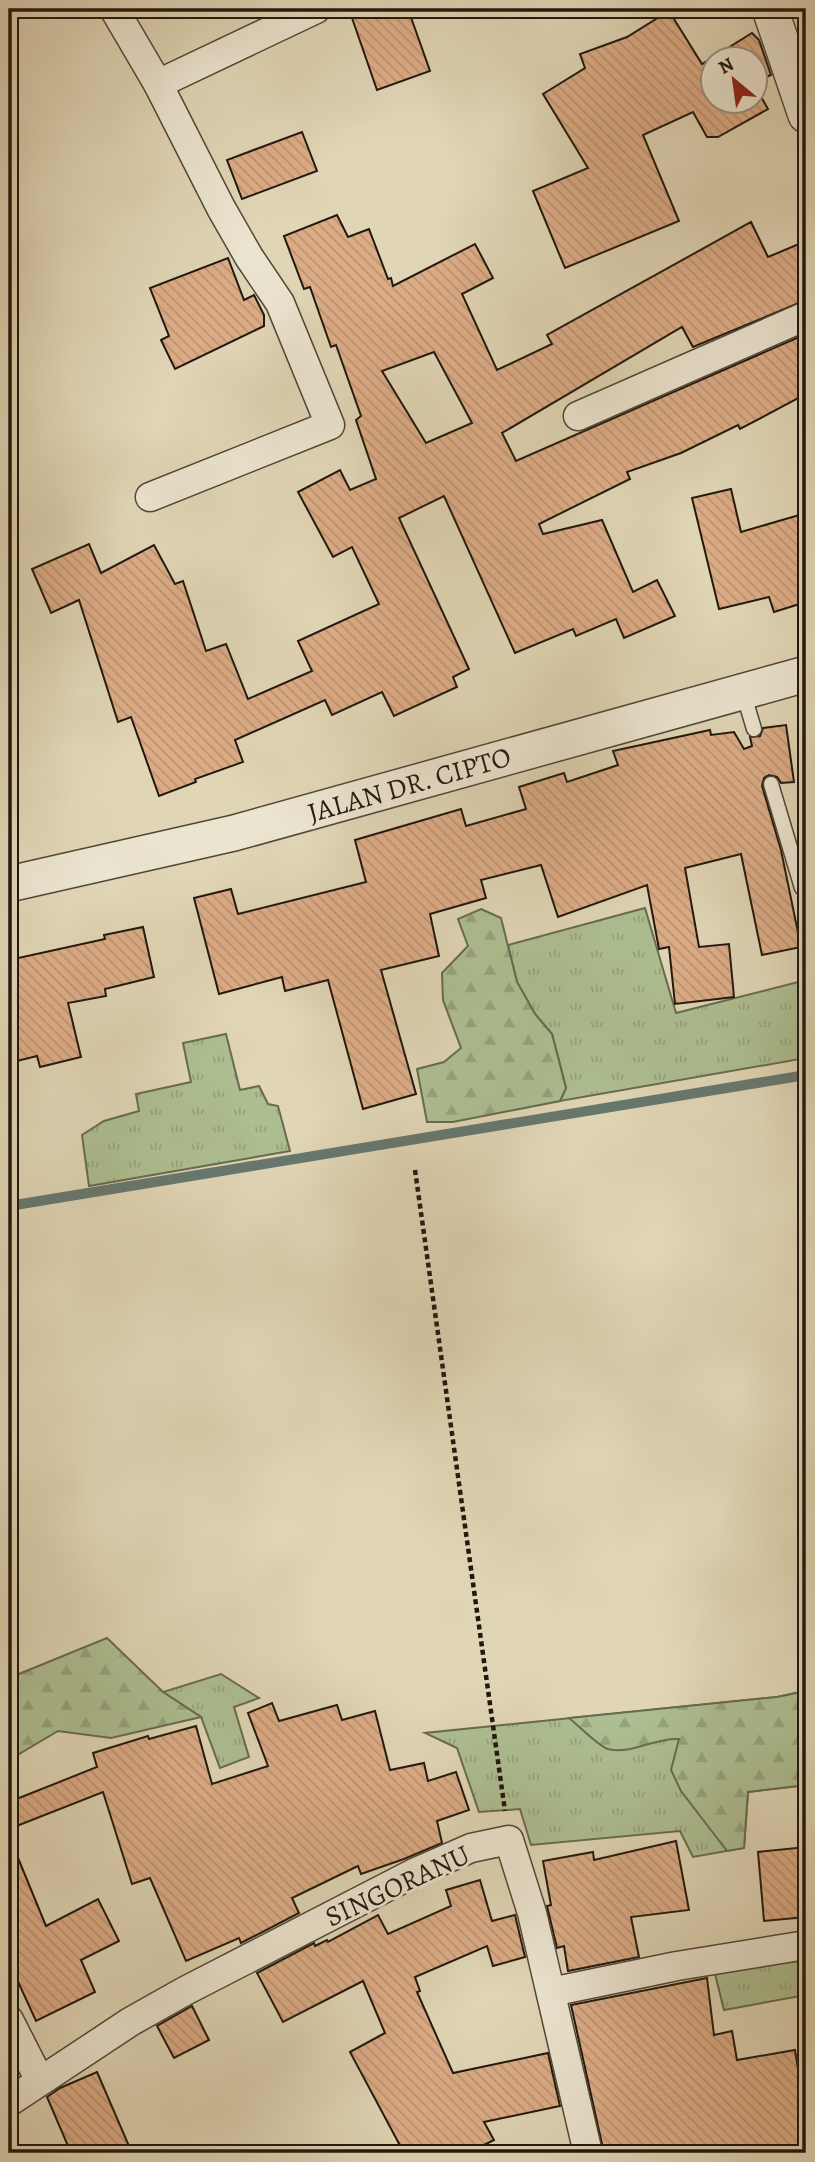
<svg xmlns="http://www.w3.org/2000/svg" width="815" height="2162" font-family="Alegreya,serif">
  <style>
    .grass { fill: url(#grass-tufts); stroke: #676b50; stroke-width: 2 }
    .forest { fill: url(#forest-firs); stroke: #676b50; stroke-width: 2 }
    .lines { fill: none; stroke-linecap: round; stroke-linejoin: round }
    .stream { stroke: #66786f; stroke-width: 10 }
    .building { fill: url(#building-back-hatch); stroke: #21180e; stroke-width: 2; fill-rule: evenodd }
    .service-casing { stroke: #514738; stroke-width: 17 }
    .minor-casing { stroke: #514738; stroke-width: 31 }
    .tertiary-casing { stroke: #514738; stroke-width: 38 }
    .path { stroke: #21180e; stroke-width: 4.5; stroke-dasharray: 5 3.5; stroke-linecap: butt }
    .service { stroke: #ebe4cf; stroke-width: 14 }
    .minor { stroke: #ebe4cf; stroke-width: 28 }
    .tertiary { stroke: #ebe4cf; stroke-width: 35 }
    .labels { text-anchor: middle; stroke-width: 6; stroke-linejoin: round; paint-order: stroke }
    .street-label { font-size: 28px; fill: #21180e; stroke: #ebe4cf }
  </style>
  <defs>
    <pattern id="grass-tufts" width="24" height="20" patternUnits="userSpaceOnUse" patternTransform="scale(1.75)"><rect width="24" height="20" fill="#adbe91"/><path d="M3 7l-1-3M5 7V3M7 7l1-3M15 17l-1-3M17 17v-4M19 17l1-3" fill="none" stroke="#95a37c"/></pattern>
    <pattern id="forest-firs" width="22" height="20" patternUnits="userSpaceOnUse" patternTransform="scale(1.75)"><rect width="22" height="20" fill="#adbe91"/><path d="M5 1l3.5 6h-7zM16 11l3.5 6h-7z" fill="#95a37c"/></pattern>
    <pattern id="building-back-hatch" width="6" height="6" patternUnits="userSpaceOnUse" patternTransform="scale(1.75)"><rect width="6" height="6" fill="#dcac86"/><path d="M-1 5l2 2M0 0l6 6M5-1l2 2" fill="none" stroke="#bc9372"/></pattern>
  </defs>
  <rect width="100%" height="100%" fill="#e0d5b5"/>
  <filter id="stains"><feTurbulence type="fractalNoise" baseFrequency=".00286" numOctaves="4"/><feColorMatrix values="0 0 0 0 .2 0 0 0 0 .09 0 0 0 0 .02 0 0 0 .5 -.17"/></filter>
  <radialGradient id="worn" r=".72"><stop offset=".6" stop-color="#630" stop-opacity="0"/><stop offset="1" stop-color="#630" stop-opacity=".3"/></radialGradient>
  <!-- grass -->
  <g class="grass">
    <polygon points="645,908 676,1013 806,980 806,1058 560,1101 566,1088 552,1034 535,1014 517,982 508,945"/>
    <polygon points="226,1034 240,1090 259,1086 268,1104 278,1106 290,1151 89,1186 82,1135 104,1121 139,1111 136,1094 191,1082 183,1043"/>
    <polygon points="221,1674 259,1698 234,1707 249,1757 220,1768 201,1717 163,1692"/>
    <polygon points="806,1691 806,1785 748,1792 744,1848 693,1857 680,1831 531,1845 520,1809 479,1812 457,1748 425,1733 777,1697"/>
    <polygon points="806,1960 806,1995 724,2010 714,1970"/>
  </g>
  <!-- forest -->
  <g class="forest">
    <polygon points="481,909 501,918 517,982 535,1014 552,1034 566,1088 560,1101 453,1122 427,1122 417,1069 444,1062 461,1048 443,1000 442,973 468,946 458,919"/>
    <polygon points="107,1638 163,1692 201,1717 111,1738 58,1731 9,1760 9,1678"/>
    <path d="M806,1691v94l-58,7 -4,56 -17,3 -46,-60 -10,-21 8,-31c-24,-2 -47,16 -71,10 -10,-3 -30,-24 -39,-31l208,-21z"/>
  </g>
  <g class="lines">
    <!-- stream -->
    <polyline class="stream" points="9,1206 806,1075"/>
  </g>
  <!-- building -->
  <g class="building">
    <polygon points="379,9 408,9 430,71 377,90 352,18"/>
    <polygon points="669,11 702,64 752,33 759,40 771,75 755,82 755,60 713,60 713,102 755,102 755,86 768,109 718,137 707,137 693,112 643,135 679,221 565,268 533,191 588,168 543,94 585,68 580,54 627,37"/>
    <polygon points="302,132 317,171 242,199 227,160"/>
    <path d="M337,215l11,22 21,-8 19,50 3,-1 2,8 82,-42 18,34 -31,16 35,76 55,-26 -5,-9 204,-113 17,35 38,-16v59l-113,47 -11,-20 -180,106 14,28 290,-127v60l-66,35 -2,-4 -57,28 -54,19 3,7 -91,45 4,10 59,-14 31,72 24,-12 18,36 -51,22 -8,-19 -40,17 -3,-7 -58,24 -71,-157 -45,22 70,151 -16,8 4,10 -63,29 -12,-24 -50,23 -7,-15 -90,40 8,22 -48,17 1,3 -37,14 -28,-79 -13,5 -39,-122 -28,13 -19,-44 57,-25 12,29 53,-28 21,39 8,-3 23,70 20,-7 22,55 64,-28 -14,-30 81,-37 -27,-57 -19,10 -35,-65 42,-22 10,20 26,-11 -20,-59 5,-4 -25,-71 -5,2 -21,-60 -6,2 -20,-53zM434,352l38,71 -46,20 -44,-72z"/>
    <polygon points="228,258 244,300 254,295 264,315 264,326 175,369 161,340 169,336 150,288"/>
    <polygon points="731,489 741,532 806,513 806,602 774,612 769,597 719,609 692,498"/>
    <polygon points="786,725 794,782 781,783 777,777 769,775 764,778 762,786 781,850 801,947 762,955 741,854 685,868 699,947 729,944 734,997 675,1004 669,947 659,949 647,885 558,917 541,865 481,880 486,898 430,914 439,956 381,970 416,1094 363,1109 328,980 285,991 282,977 219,994 194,898 231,889 238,914 366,882 355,840 461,809 466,826 526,809 519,787 564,773 567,782 618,765 613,751 710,730 711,735 734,732 744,749 752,746 750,737 760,736 763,728"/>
    <polygon points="143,927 154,977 105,989 106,996 68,1003 81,1057 40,1067 37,1056 9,1063 9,960 105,939 104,935"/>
    <polygon points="272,1703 279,1721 337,1705 342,1720 375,1711 390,1770 424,1763 428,1781 456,1772 469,1810 437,1821 442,1843 404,1859 361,1874 358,1866 292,1898 299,1913 241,1943 239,1938 186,1961 150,1878 132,1884 103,1792 9,1829 9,1802 97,1767 93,1753 148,1736 149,1739 196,1726 212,1784 268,1766 248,1713"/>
    <polygon points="9,1836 46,1926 98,1899 119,1941 81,1960 95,1992 36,2021 9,1962"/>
    <polygon points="676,1841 689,1910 631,1917 639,1957 568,1971 564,1946 557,1948 547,1906 551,1905 543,1861 593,1852 594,1860"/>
    <polygon points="806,1847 806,1917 764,1921 758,1852"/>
    <polygon points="480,1880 492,1921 515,1915 525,1957 493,1966 487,1946 415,1977 420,1991 417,1992 453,2073 548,2053 560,2106 484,2122 494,2140 468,2153 404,2153 350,2052 385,2033 363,1981 283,2022 257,1973 314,1943 315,1946 327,1940 328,1942 378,1915 388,1934 451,1906 446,1890"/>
    <polygon points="707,1978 714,2035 732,2031 737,2060 795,2050 806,2118 806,2153 604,2153 571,2005"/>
    <polygon points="192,2006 209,2040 174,2058 157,2026"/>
    <polygon points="97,2072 132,2153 71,2153 47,2097 60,2088"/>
  </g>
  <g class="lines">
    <!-- service casing -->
    <g class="service-casing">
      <g id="service">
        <polyline points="743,692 754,729"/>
        <polyline points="771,784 802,888"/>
      </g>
    </g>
    <!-- minor casing -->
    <g class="minor-casing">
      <g id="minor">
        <polyline points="114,9 158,84 221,208 249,257 280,303 330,425 150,497"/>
        <polyline points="158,84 316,9"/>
        <polyline points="578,416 806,316"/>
        <polyline points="551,1992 677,1966 806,1945"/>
        <polyline points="9,2020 40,2081"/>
        <polyline points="9,2102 130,2022 185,1991 416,1872 471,1848 509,1840 532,1913 588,2153"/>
      </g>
    </g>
    <!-- tertiary casing -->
    <g class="tertiary-casing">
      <g id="tertiary">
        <polyline points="770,9 806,115"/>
        <polyline points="9,884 234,833 806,674"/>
      </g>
    </g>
    <!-- path -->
    <polyline class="path" points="415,1170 505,1811"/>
    <!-- service -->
    <use href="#service" class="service"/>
    <!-- minor -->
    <use href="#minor" class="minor"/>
    <!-- tertiary -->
    <use href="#tertiary" class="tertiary"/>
  </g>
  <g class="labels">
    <!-- street labels -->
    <g class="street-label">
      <text transform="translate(409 784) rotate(-16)" y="10">JALAN DR. CIPTO</text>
      <text transform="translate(397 1885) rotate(-25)" y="10">SINGORANU</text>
    </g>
  </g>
  <!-- margin -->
  <rect width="815" height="2162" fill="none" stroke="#e0d5b5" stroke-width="35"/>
  <rect x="10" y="10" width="794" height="2141" fill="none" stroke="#21180e" stroke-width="3.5"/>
  <rect x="18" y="18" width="780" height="2127" fill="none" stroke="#21180e" stroke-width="2"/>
  <!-- north arrow -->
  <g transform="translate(734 80) rotate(331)"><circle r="33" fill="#ebe4cf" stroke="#9a9282" stroke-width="2"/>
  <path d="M0-5L12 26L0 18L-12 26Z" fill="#8f2418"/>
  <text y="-10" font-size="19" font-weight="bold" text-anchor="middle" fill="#21180e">N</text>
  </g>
  <rect width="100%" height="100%" filter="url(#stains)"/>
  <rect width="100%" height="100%" fill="url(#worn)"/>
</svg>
